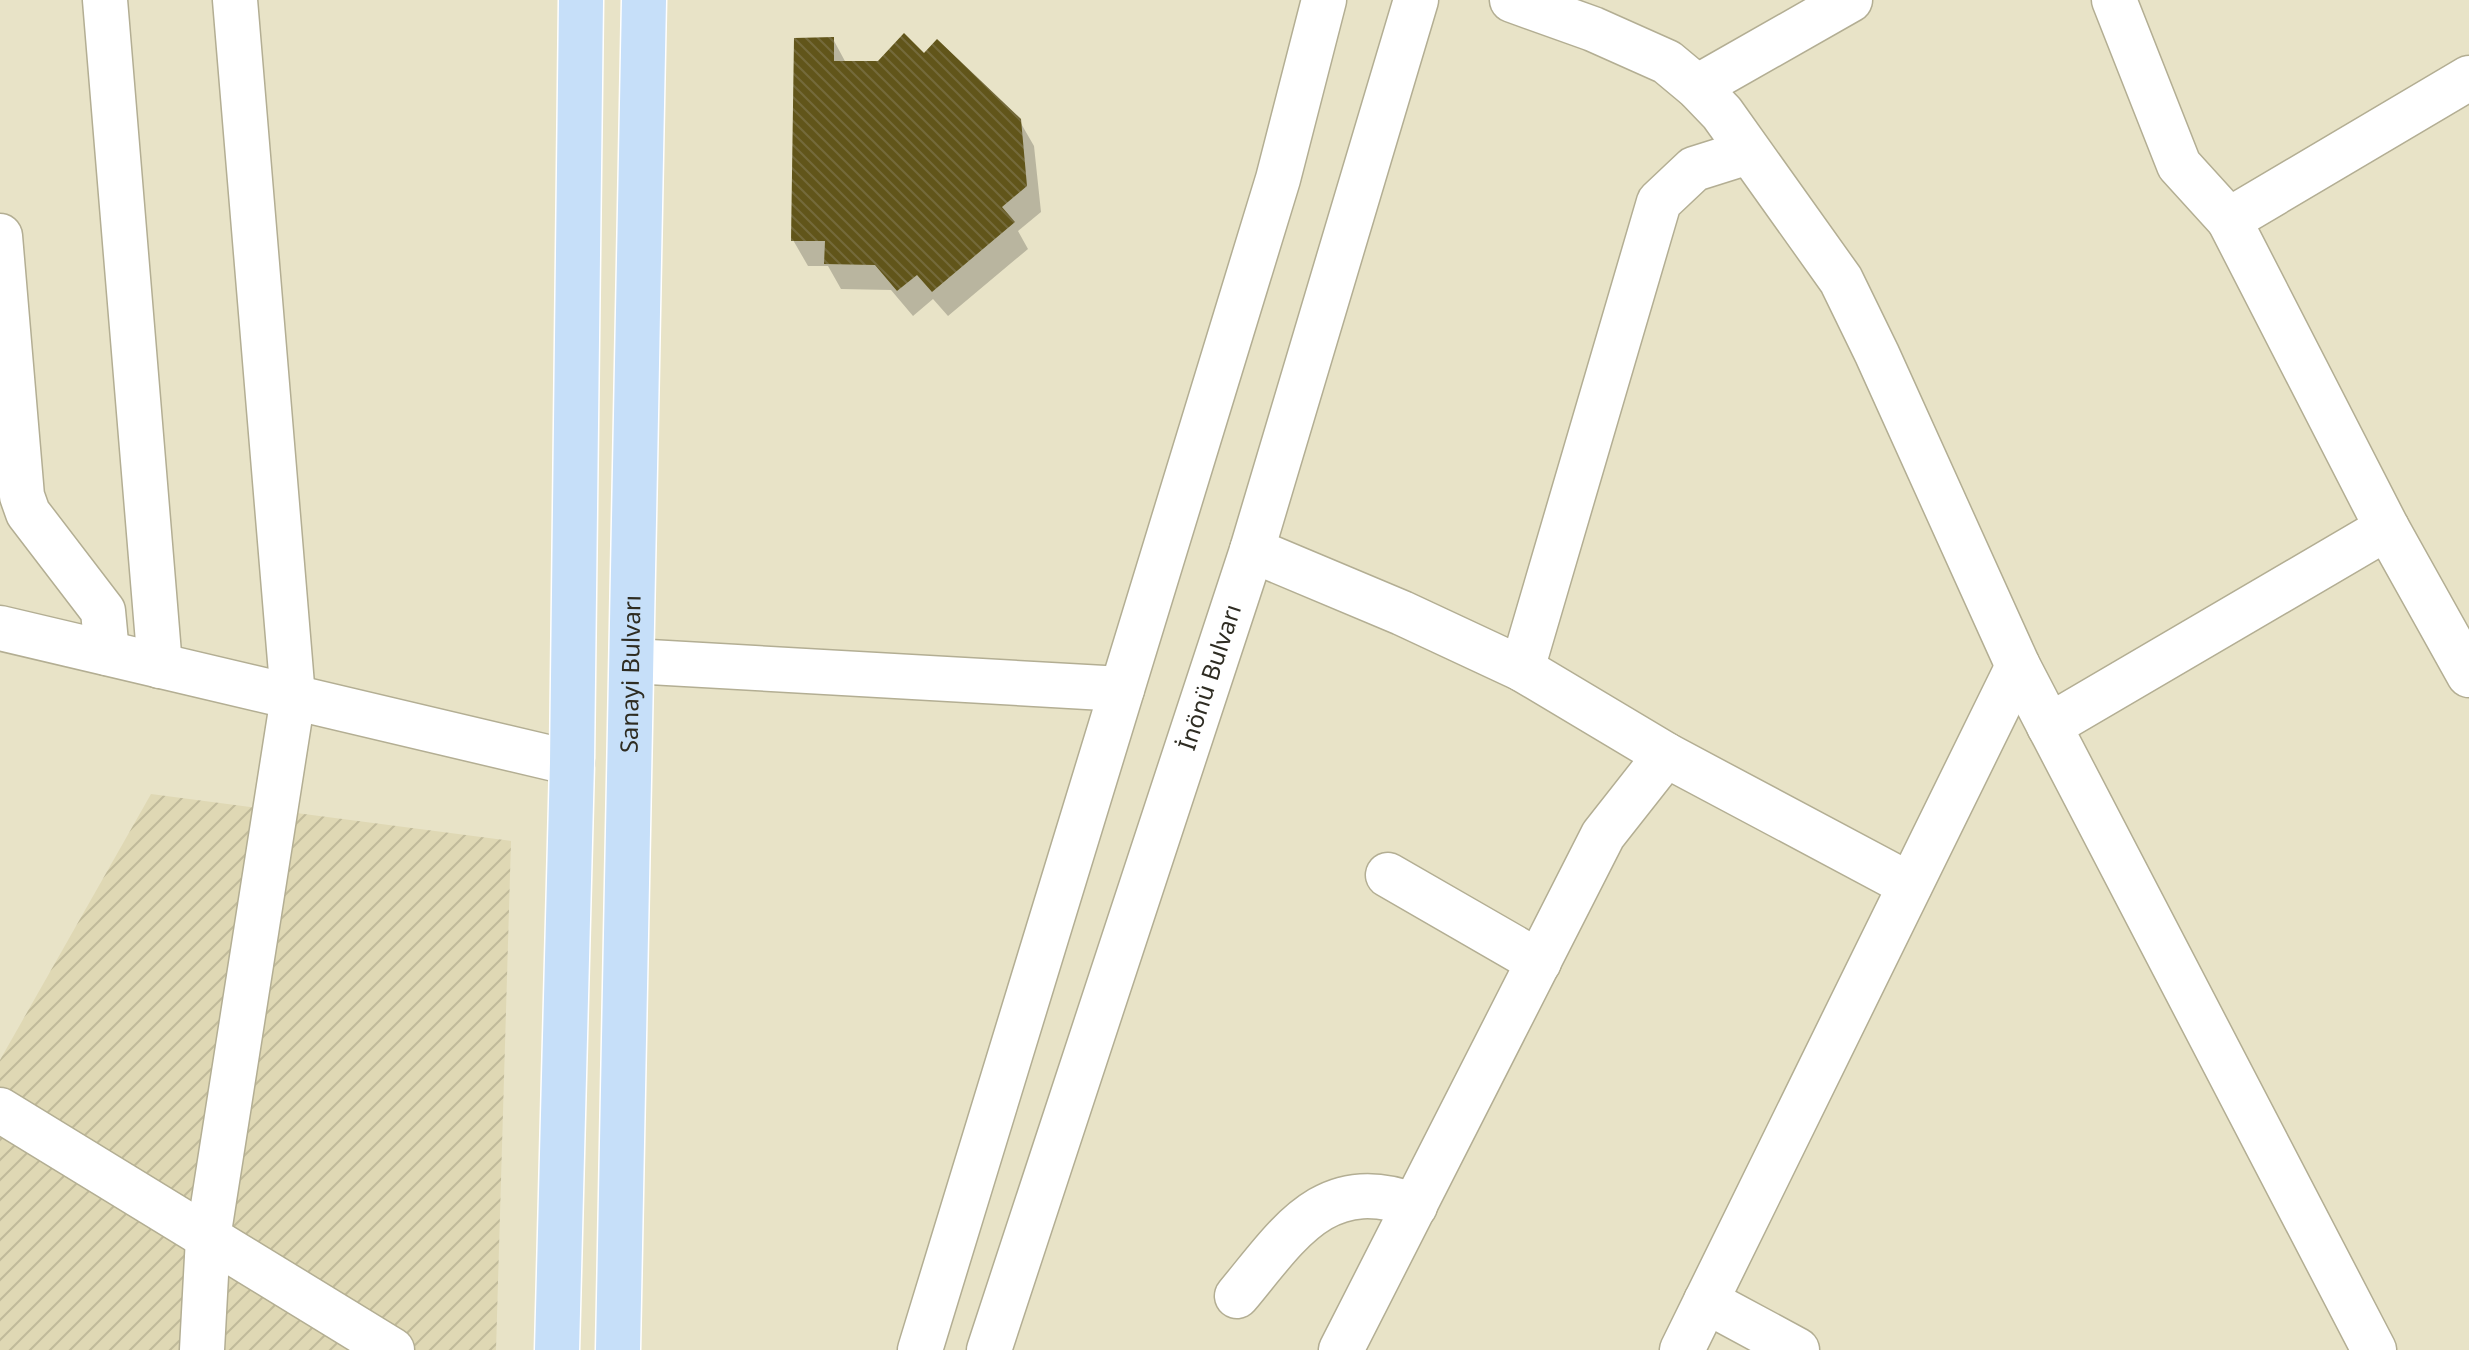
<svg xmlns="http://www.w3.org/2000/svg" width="2469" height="1350" font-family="'Noto Sans',sans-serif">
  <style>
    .industrial { fill: url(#industrial-furrows) }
    .shadow { fill: #0003 }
    .building { fill: url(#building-back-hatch) }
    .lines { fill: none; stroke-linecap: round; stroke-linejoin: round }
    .minor-casing { stroke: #b3ae93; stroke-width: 47 }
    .major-casing { stroke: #fff; stroke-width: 47 }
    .minor { stroke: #fff; stroke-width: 44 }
    .major { stroke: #c6dff9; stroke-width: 44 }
    .labels { text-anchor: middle; stroke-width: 8; stroke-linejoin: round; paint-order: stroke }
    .street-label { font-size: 24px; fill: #2e2c22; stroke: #f6f0d4 }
  </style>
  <defs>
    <pattern id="industrial-furrows" width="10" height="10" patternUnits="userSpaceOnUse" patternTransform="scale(2)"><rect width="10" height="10" fill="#dfd8b4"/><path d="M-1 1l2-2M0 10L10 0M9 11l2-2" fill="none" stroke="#c0ba9a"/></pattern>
    <pattern id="building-back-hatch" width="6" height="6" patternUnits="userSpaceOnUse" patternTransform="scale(2)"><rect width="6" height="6" fill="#61551a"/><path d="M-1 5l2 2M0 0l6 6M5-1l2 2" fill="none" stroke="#746a3b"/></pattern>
  </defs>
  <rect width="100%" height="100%" fill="#e8e3c7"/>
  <!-- industrial -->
  <polygon class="industrial" points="151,794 511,841 496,1350 0,1350 0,1060"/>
  <!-- shadow -->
  <polygon class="shadow" points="833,39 846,63 879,63 924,56 1019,120 1034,146 1041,212 1018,231 1028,249 948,316 933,299 913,316 891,290 841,289 828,266 808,266 793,240"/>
  <!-- building -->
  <polygon class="building" points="904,33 924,53 937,39 1021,119 1027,186 1002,207 1015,222 932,292 917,275 897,291 875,265 824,264 825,241 791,241 794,38 834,37 834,61 878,61"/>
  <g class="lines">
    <!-- minor casing -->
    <g class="minor-casing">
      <g id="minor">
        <polyline points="105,0 160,666"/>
        <polyline points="1512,0 1593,29 1667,62 1697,87 1722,113 1841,280 1877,354 2018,666 2374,1350"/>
        <polyline points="2114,0 2179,165 2229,220 2469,78"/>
        <polyline points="1697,87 1850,0"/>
        <polyline points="2229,220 2387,528 2469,675"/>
        <polyline points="0,236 22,496 28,513 103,611 107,653"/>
        <polyline points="1252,550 1402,613 1522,669 1666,755 1910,885"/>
        <polyline points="0,628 572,763"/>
        <polyline points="632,661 1122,689"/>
        <polyline points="1522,669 1659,202 1694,169 1748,152"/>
        <polyline points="2049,726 2387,528"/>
        <polyline points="1388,875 1539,962"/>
        <polyline points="0,1110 392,1350"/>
        <path d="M1237,1296c51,-61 88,-125 178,-90"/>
        <polyline points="1706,1301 1797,1350"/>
        <polyline points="202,1350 208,1238 293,697 235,0"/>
        <polyline points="920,1350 1278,179 1324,0"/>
        <path id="s1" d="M989,1350l263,-800 164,-550"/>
        <polyline points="1341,1350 1603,835 1666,755"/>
        <polyline points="1682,1350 2018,666"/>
      </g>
    </g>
    <!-- major casing -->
    <g class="major-casing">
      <g id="major">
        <polyline points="557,1350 572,763 581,0"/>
        <path id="s2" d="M618,1350l26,-1350"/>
      </g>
    </g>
    <!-- minor -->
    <use href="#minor" class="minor"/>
    <!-- major -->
    <use href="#major" class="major"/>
  </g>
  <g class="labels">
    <!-- street labels -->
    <g class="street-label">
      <text dy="8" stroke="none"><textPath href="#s2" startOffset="676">Sanayi Bulvarı</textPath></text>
      <text dy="8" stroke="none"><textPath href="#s1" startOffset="708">İnönü Bulvarı</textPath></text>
    </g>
  </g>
</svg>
